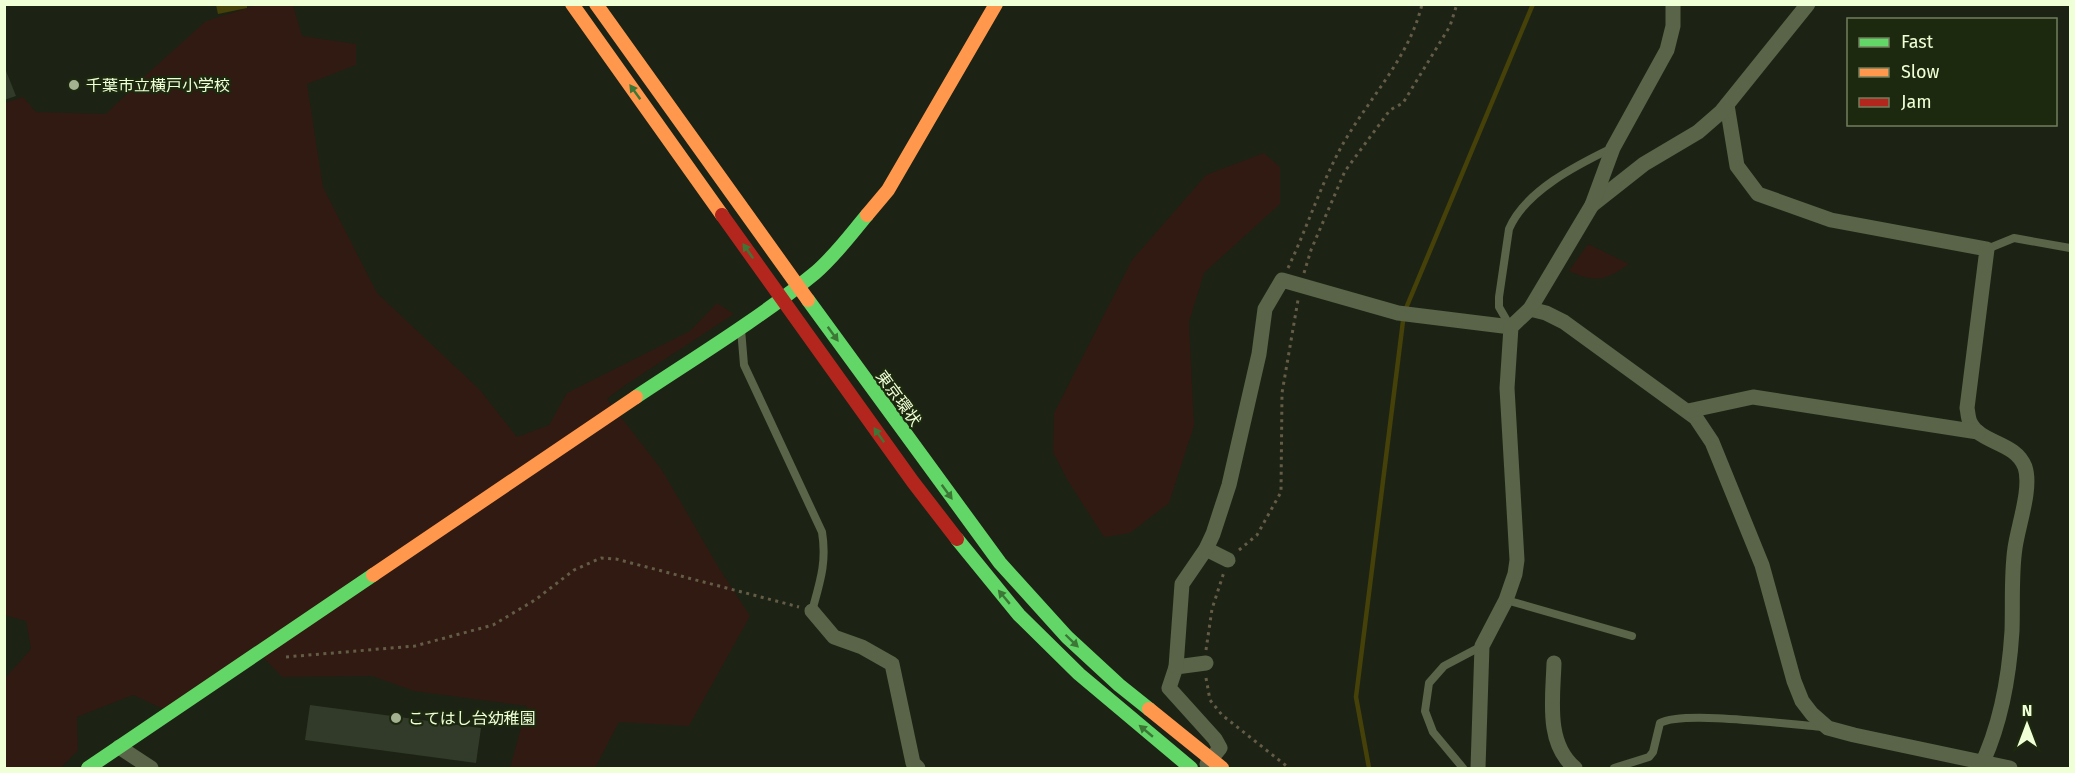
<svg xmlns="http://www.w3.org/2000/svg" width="2075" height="773" font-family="'Fira Sans','Noto Sans JP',sans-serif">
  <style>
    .green { fill: #301a11 }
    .water { fill: #454108 }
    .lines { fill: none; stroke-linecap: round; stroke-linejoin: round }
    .stream { stroke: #454108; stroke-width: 4.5 }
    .building { fill: #323a29 }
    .path { stroke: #645c46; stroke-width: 3; stroke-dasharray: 3 4.5; stroke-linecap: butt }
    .lane { stroke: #5a6448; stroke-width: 8 }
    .street { stroke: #5a6448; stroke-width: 15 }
    .fast { stroke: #63d668; stroke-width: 14 }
    .slow { stroke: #ff974d; stroke-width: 14 }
    .jam { stroke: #b3261e; stroke-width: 14 }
    .oneway { fill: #3c7736 }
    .poi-dot { fill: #a5b292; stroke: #1d290e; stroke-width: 2 }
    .labels { text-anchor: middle; stroke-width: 4.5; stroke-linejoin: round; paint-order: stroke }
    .poi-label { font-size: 16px; fill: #efffd6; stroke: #1d290e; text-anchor: start }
    .street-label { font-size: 16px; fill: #efffd6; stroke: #1d290e }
  </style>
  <rect width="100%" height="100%" fill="#1c2314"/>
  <!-- green -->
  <g class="green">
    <polygon points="257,5 293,5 302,36 356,44 356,65 307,84 323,187 377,293 480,390 517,437 549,425 567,393 690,331 717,303 734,314 627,384 607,399 662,470 719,568 750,616 689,726 619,722 595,768 510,768 527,706 414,691 372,676 282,677 253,647 170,712 133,695 77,717 78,750 61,768 5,768 5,678 31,649 26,621 4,615 5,103 23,97 36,112 106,114 146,75 206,21"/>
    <polygon points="1264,153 1280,167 1280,204 1204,273 1189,322 1194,426 1169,503 1130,533 1104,537 1068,481 1053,452 1054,413 1132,260 1206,175"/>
    <path d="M1588,244l41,20c-24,17 -33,19 -60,7z"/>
  </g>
  <!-- water -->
  <polygon class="water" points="216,5 247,5 247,8 218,14"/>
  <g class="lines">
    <!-- stream -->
    <polyline class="stream" points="1369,768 1356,697 1404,313 1533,4"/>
  </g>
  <!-- building -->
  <g class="building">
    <polygon points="4,66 16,96 4,100"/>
    <polygon points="310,705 481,728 476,763 305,740"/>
  </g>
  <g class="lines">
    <!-- path -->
    <g class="path">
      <path d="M1288,268c18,-38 31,-78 50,-115 26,-50 71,-93 84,-149"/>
      <polyline points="1304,273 1311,250 1345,171 1390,110 1403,103 1450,26 1457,4"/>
      <polyline points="1239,550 1257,535 1281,492 1282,393 1298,300"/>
      <polyline points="1206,650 1212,609 1224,572"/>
      <polyline points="286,657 415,646 493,625 535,600 574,570 601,558 616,559 799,607"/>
      <polyline points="1206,678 1210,700 1222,715 1289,768"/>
    </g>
    <!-- lane -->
    <g class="lane">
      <polyline points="1987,249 2014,238 2070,248"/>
      <path d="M1510,326l-11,-19v-10l10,-68c16,-38 68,-64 103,-81"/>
      <path d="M741,329l3,36 78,167c5,30 -2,50 -10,79"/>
      <polyline points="1506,600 1632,636"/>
      <polyline points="1463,768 1433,732 1425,711 1429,683 1444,666 1482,646"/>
      <path d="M1614,768l35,-11 4,-5 7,-29c24,-13 132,2 164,4"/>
    </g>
    <!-- street -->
    <g class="street">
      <path d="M1727,105l10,61 21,28 73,26 156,29 -20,159c1,4 1,10 3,14 10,22 45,19 55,45 7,21 -7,59 -10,81 -4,27 -2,56 -3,83 -3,48 -11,94 -32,137"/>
      <polyline points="1592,205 1644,164 1698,132 1721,112 1808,4"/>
      <polyline points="1530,309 1546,313 1564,322 1696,418 1712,442 1762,565 1794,681 1802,701 1812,714 1828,728 1854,735 2010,768"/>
      <polyline points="1688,411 1753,397 1978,432"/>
      <polyline points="1206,549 1228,560"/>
      <polyline points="812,611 834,637 862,647 892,664 913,763 918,768"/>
      <polyline points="1206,663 1176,667 1169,688 1215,739 1220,748 1207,764"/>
      <path d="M1554,663c-1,34 -9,80 21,105"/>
      <polyline points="1176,667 1182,584 1206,549 1213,534 1229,485 1259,354 1265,309 1282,280 1398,313 1511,327"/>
      <polyline points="119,747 151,768"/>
      <polyline points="1478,768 1482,646 1506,600 1515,574 1517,560 1507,388 1511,327 1530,309 1592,205 1613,148 1667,50 1673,26 1673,4"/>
    </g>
    <!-- fast -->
    <g class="fast">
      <polyline points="808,300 1000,563 1067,637 1119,685 1149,709"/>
      <path d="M636,397c60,-40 123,-78 179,-124 20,-17 36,-39 52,-58"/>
      <polyline points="957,539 1019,615 1079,674 1191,768"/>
      <polyline points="88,768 373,575"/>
    </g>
    <!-- slow -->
    <g class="slow">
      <polyline points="572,4 722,215"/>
      <polyline points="596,4 808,300"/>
      <polyline points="867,215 888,190 996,4"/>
      <polyline points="373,575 636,397"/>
      <polyline points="1149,709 1222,768"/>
    </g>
    <!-- jam -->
    <polyline class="jam" points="722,215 913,482 957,539"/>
  </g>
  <!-- one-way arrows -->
  <defs><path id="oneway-solid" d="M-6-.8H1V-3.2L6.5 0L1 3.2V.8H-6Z" transform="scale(1.5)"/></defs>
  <g class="oneway">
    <use href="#oneway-solid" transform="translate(635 92) rotate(-126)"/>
    <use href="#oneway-solid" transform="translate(748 251) rotate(-125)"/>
    <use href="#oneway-solid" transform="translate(833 334) rotate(54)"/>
    <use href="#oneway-solid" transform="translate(879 435) rotate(-125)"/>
    <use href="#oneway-solid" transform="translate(947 492) rotate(54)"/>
    <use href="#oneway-solid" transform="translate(1004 597) rotate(-130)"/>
    <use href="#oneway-solid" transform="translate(1072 641) rotate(44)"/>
    <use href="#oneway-solid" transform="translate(1146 731) rotate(-140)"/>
  </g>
  <!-- markers -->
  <g class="poi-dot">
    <circle cx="74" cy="85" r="6"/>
    <circle cx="396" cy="718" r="6"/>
  </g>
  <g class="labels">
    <!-- poi labels -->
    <g class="poi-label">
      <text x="86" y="91">千葉市立横戸小学校</text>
      <text x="408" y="724">こてはし台幼稚園</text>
    </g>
    <!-- street labels -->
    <g class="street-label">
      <text transform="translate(899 398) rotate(54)" y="6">東京環状</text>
    </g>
  </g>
  <!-- border -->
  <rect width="2075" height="773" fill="none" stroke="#efffd6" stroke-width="12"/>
  <!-- legend -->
  <rect x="1847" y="18" width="210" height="108" fill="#1d290e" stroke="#717f5e" stroke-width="1.5"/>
  <rect x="1859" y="38" width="30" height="9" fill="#63d668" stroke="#717f5e" stroke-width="1.5"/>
  <text x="1901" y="48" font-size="18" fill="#efffd6">Fast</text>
  <rect x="1859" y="68" width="30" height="9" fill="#ff974d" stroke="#717f5e" stroke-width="1.5"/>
  <text x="1901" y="78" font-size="18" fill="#efffd6">Slow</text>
  <rect x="1859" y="98" width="30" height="9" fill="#b3261e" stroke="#717f5e" stroke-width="1.5"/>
  <text x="1901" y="108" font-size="18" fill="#efffd6">Jam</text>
  <!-- north arrow -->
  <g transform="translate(2027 725)" stroke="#1d290e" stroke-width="4.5" paint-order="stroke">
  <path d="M0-4.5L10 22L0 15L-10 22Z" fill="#efffd6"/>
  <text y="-9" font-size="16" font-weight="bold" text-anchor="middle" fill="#efffd6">N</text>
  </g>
</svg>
